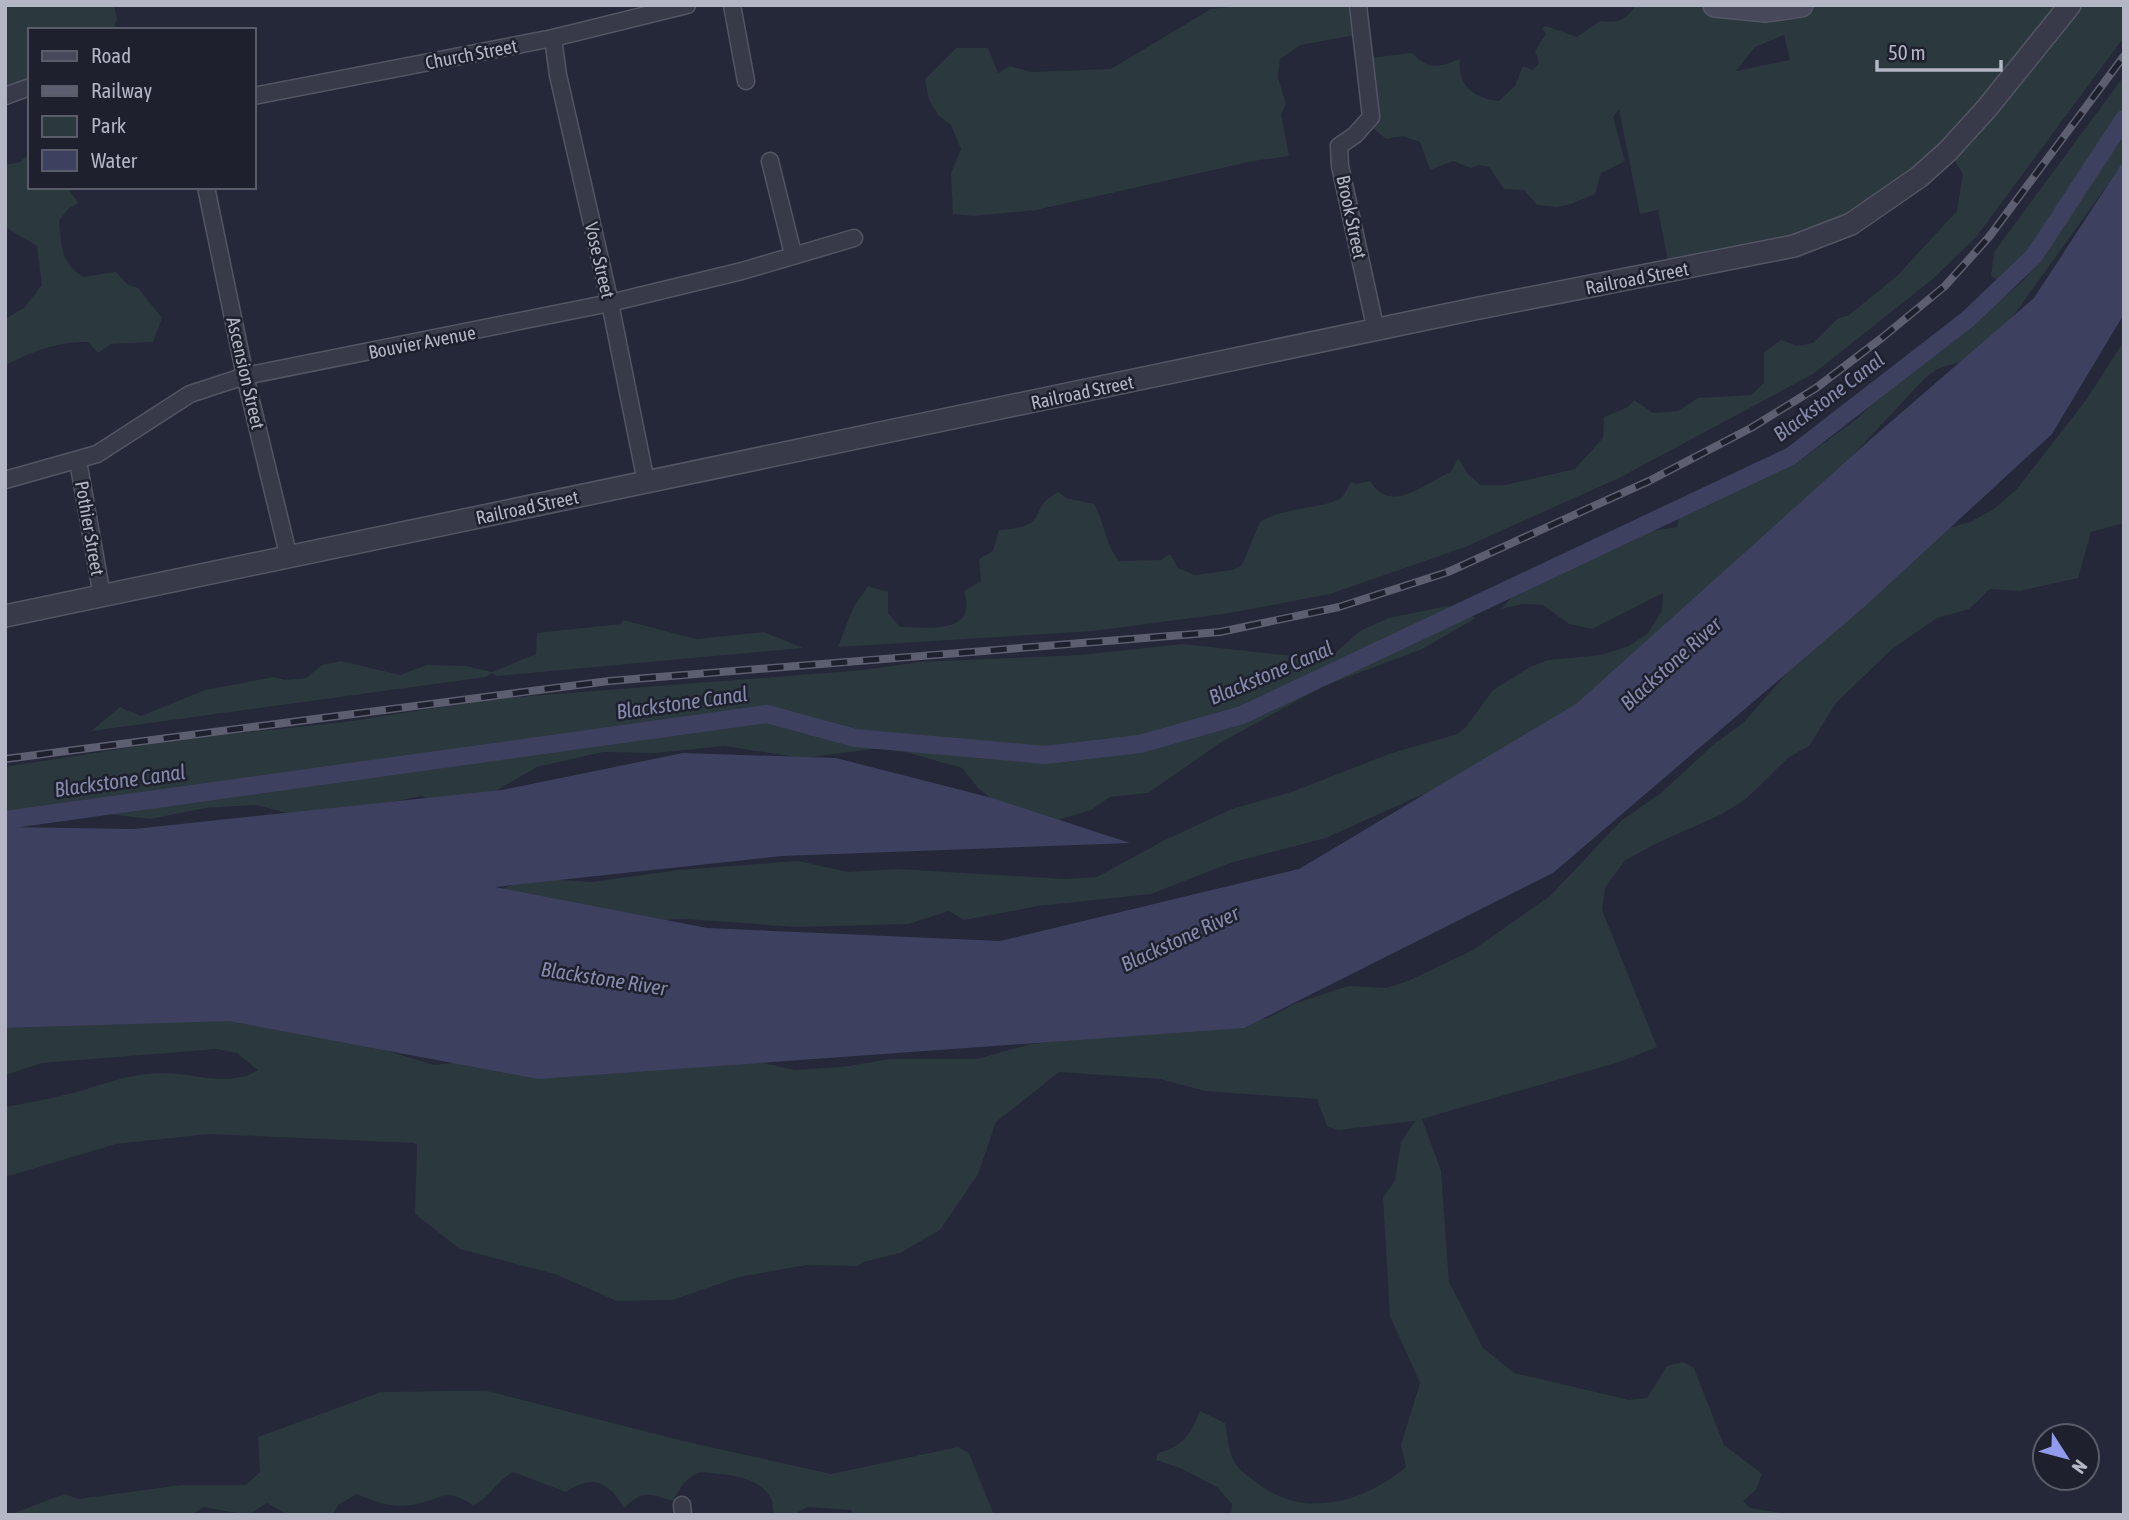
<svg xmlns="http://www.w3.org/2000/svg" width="2129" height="1520" font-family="'Asap Condensed',sans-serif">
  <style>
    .green { fill: #2b383d; fill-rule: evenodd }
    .water { fill: #3d415f }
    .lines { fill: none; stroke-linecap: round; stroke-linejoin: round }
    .canal { stroke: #3d415f; stroke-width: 18 }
    .minor-casing { stroke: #545564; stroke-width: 19 }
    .tertiary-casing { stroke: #545564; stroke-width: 24 }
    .secondary-casing { stroke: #545564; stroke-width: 26 }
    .minor { stroke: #383a49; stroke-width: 16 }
    .tertiary { stroke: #383a49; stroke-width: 21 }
    .secondary { stroke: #47495b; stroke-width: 23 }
    .rail-casing { stroke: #5d5f71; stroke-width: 8 }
    .rail { stroke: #1e202e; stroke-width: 5; stroke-dasharray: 16; stroke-linecap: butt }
    .labels { text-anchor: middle; stroke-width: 5; stroke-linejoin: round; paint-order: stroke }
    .street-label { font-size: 19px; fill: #b4b5c5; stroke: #1e202e }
    .water-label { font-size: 21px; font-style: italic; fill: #868bad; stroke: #1e202e }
  </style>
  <rect width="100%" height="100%" fill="#252838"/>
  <!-- green -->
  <g class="green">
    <polygon points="5,5 114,5 117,19 113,30 30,30 30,81 5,90"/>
    <polygon points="1246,5 1358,5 1361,34 1300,45 1280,59 1278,78 1286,104 1281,114 1289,156 1253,161 1036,210 974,216 953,214 951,173 961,149 951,125 938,115 929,100 925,79 956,48 988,48 998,73 1010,66 1031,72 1111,69 1211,9"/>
    <path d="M1636,5h488v32l-147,199 -43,42 -121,96 -194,104 -154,69 -135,47 -100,19 -137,18 -255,16 15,-39 15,-22 20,6v21l12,14c28,0 78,9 64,-36l17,-10 -2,-22 14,-8 6,-21c55,-4 24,-18 59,-38l8,6 28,6c12,21 10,38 25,57l42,-1 9,-6 8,14 17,7 38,-5 9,-5 18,-43c22,-15 70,-14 82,-25 4,-4 6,-11 9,-15l6,2 13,-3c22,35 55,1 81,-9l7,-14 10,16 12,11h25l70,-16 28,-31 1,-21 24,-10 6,-7 19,13 25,-2 20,-13 53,-3 13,-12v-31l17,-12 17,6 15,-3 24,-24 12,-4 48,-39 60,-65 6,-37 -16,-25c-47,36 -95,70 -152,89 -40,14 -86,16 -127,23l-10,-51 -18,4 -21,-104 -6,7 12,44 -24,12 -6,21 -24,10 -15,3 -19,-2 -13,-15 -20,-1 -15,-22 -10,-2 -8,3 -18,-7 -23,9 -10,-28 -18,-6 -16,3 -25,-21 5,-10 4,-50 42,-5c16,17 26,15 48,6 -3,27 14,39 39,42l16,-15 8,-20 9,4 7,-7 -4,-12 11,-17 -4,-6 4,-2 31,11 23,-16c19,2 25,0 36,-16zM1784,35l6,25 -54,11 19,-24z"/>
    <polygon points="2124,76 2124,106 2084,175 2021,263 1999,281 1991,276 1994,252"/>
    <polygon points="2124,128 2124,162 1995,341 1969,359 1937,369 1925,378 1812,499 1700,628 1481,776 1421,795 1326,838 1230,863 1151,894 1038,906 964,920 949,911 908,924 797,927 686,919 615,922 494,892 530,878 591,882 679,870 798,861 848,872 897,869 1065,879 1097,877 1163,841 1232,809 1294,791 1389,754 1457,734 1466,727 1493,690 1530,667 1548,660 1601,655 1629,646 1647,634 1662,611 1663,593 1592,629 1569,624 1543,605 1522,604 1501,609 1530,578 1636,533 1677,527 1681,506 1705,505 1799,461 1858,418 1897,380 1965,331 2025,279 2093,181"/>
    <path d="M30,153v34h37l11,16 -10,6 -9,12c3,26 1,41 24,56l33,-5 12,13 10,3 24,30 -9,24 -42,2 -13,9 -10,-11c-30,-1 -56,10 -83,23v-46l19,-11 18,-23 -5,-39 -32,-19v-62l15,-3z"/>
    <path d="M2124,341v182l-33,9 -13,46 -58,13 -30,-2 -21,20 -32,9 -45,31 -56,54 -27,43 -20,11 -43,42 -26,16 -63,28 -33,18 -19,27 -3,22 55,137 -35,14 -200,58 19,52 8,111 34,66 31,25 115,27 18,-2 20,-32 16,-4 11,6 30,77 38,29 -6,16 -13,11 7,7 44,7h-563l1,-11 -15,-17 -37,-19 -24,-8 2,-7c26,-7 32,-18 42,-42l25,12c2,11 3,25 8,36 3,9 15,17 23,23 46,38 107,21 150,-15l-5,-22 19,-62 -30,-67 -7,-118 12,-18 6,-38 14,-21 -77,9 -11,-4 -10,-27 -112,-8 -45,-12 -101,-7 -63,50 -18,52 -38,56 -40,23 -37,9 -5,4 -52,-1 -67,12 -67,23 -55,1 -62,-27 -95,-25 -45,-35 2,-69 -3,-2 -206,-9 -92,10 -111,33v-70c21,-4 43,-8 64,-13 31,-8 60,-21 94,-21 30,0 67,15 95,-3l-21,-17 -20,-4 -175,14 -37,12 1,-47 63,-2 107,-13 169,8 46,31 43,13 56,-6 273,4 32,7 47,-3 48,-8h87l54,-15 237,-26 26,-14 54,-18 38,2 22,-7 65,-31 77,-54 72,-76 39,-27 52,-48 31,-23 66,-75 120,-114 40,-11 24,-13 23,-20 69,-89z"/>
    <polygon points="1447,606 1476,618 1422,649 1324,686 1220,743 1148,793 1110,797 1091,810 1045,824 1022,823 978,788 962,768 905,752 880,748 803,758 724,746 656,753 603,752 537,767 466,808 450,807 421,796 356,810 304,817 256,805 205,808 150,819 67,809 5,813 5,767 183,739 345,722 493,699 863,670 920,662 1080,655 1183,644 1311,658 1335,653 1360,631 1389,618"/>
    <polygon points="623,620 696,639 764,632 803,648 497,676 492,673 486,677 91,731 120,707 141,716 205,690 274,677 285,680 306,678 322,665 341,661 400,675 427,665 466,666 492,672 536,654 537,633 621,624"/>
    <path d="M457,1391h30l196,50 148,33 127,-27 11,6 25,62h-140l-3,-5 -44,-3 -14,8h-20c4,-30 -29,-39 -53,-41 -6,0 -16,-3 -22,-1 -13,5 -19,17 -25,28 -25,-7 -29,-12 -49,7 -16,-27 -31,-34 -58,-16l-53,-20c-16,8 -23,26 -40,33 -30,-19 -32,-4 -62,0 -20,3 -36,-3 -54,-11l-19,11 -5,10h-45l-21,-12 -19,12 -45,-8 -11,8h-183l55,-21 15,5 102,-14h65l14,-13 -2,-35 123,-45z"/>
  </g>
  <!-- water -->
  <polygon class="water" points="2124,160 2124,314 2052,434 1863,608 1553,873 1244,1028 538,1079 229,1021 5,1028 5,827 134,829 502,790 683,753 836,758 992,798 1130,843 782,856 495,887 707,928 1000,941 1299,869 1576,704 1872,438 2034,298"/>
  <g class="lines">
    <!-- canal -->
    <polyline class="canal" points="5,820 767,714 855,738 1045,755 1140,744 1242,715 1791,456 1968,319 2034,256 2124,119"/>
    <!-- minor casing -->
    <g class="minor-casing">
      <g id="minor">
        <polyline points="732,5 746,81"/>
        <polyline points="1358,5 1371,117 1355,135 1339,146 1340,166 1376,331"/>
        <polyline points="553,38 558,75 610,303 646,482"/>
        <polyline points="5,96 30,87"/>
        <polyline points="254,96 553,38 687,5"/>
        <polyline points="770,161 793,254"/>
        <polyline points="206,187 245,376 289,558"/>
        <polyline points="78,461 102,596"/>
        <polyline points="5,480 97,454 190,394 245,376 610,303 742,271 854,238"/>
        <polyline points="682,1505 683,1515"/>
      </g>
    </g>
    <!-- tertiary casing -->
    <g class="tertiary-casing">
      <polyline id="tertiary" points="5,616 1474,309 1794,246 1851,224 1919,177 1948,151 1987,108 2070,5"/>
    </g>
    <!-- secondary casing -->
    <g class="secondary-casing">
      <polyline id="secondary" points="1715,5 1766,10 1801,5"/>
    </g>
    <!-- minor -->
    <use href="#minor" class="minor"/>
    <!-- tertiary -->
    <use href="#tertiary" class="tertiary"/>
    <!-- secondary -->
    <use href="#secondary" class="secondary"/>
    <!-- rail casing -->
    <g class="rail-casing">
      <polyline id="rail" points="5,759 609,681 1220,632 1339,607 1448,572 1649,481 1751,428 1816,388 1883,337 1945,286 1989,237 2124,56"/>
    </g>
    <!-- rail -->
    <use href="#rail" class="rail"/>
  </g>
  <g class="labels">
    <!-- street labels -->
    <g class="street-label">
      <text transform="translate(471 54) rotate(-11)" y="7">Church Street</text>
      <text transform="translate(1352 217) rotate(78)" y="7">Brook Street</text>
      <text transform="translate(600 260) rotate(77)" y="7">Vose Street</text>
      <text transform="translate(1637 278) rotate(-11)" y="7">Railroad Street</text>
      <text transform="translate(422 342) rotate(-11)" y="7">Bouvier Avenue</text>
      <text transform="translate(246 373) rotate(77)" y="7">Ascension Street</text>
      <text transform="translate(1082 392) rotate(-12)" y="7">Railroad Street</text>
      <text transform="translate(527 507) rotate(-12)" y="7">Railroad Street</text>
      <text transform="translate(90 528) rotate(80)" y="7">Pothier Street</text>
    </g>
    <!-- water labels -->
    <g class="water-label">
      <text transform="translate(1829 397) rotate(-37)" y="7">Blackstone Canal</text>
      <text transform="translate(1671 664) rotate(-42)" y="7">Blackstone River</text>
      <text transform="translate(1271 673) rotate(-23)" y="7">Blackstone Canal</text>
      <text transform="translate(682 703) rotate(-8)" y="7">Blackstone Canal</text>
      <text transform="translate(120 781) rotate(-8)" y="7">Blackstone Canal</text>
      <text transform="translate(1180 939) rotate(-25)" y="7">Blackstone River</text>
      <text transform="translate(604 979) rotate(9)" y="7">Blackstone River</text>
    </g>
  </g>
  <!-- border -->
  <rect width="2129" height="1520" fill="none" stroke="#b4b5c5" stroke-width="14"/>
  <!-- legend -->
  <rect x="28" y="28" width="228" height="161" fill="#1e202e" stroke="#5a5c6a" stroke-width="2"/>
  <rect x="42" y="51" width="35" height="10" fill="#47495b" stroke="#5a5c6a" stroke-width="2"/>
  <text x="91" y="63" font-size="21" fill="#b4b5c5">Road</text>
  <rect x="42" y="86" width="35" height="10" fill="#5d5f71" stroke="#5a5c6a" stroke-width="2"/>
  <text x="91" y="98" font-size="21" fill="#b4b5c5">Railway</text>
  <rect x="42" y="116" width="35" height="21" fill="#2b383d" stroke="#5a5c6a" stroke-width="2"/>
  <text x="91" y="133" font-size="21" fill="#b4b5c5">Park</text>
  <rect x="42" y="150" width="35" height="21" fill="#3d415f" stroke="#5a5c6a" stroke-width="2"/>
  <text x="91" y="168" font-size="21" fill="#b4b5c5">Water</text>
  <!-- north arrow -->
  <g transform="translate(2066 1457) rotate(126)"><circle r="33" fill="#1e202e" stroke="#5a5c6a" stroke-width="2"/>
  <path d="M0-5L12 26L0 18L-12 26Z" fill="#929beb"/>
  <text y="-10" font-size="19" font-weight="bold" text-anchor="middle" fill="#b4b5c5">N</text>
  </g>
  <!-- scale -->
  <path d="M1877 60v10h124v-10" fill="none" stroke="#b4b5c5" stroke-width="3.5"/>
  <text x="1888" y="60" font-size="21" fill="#b4b5c5" stroke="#1e202e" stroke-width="5" paint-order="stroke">50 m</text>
</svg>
